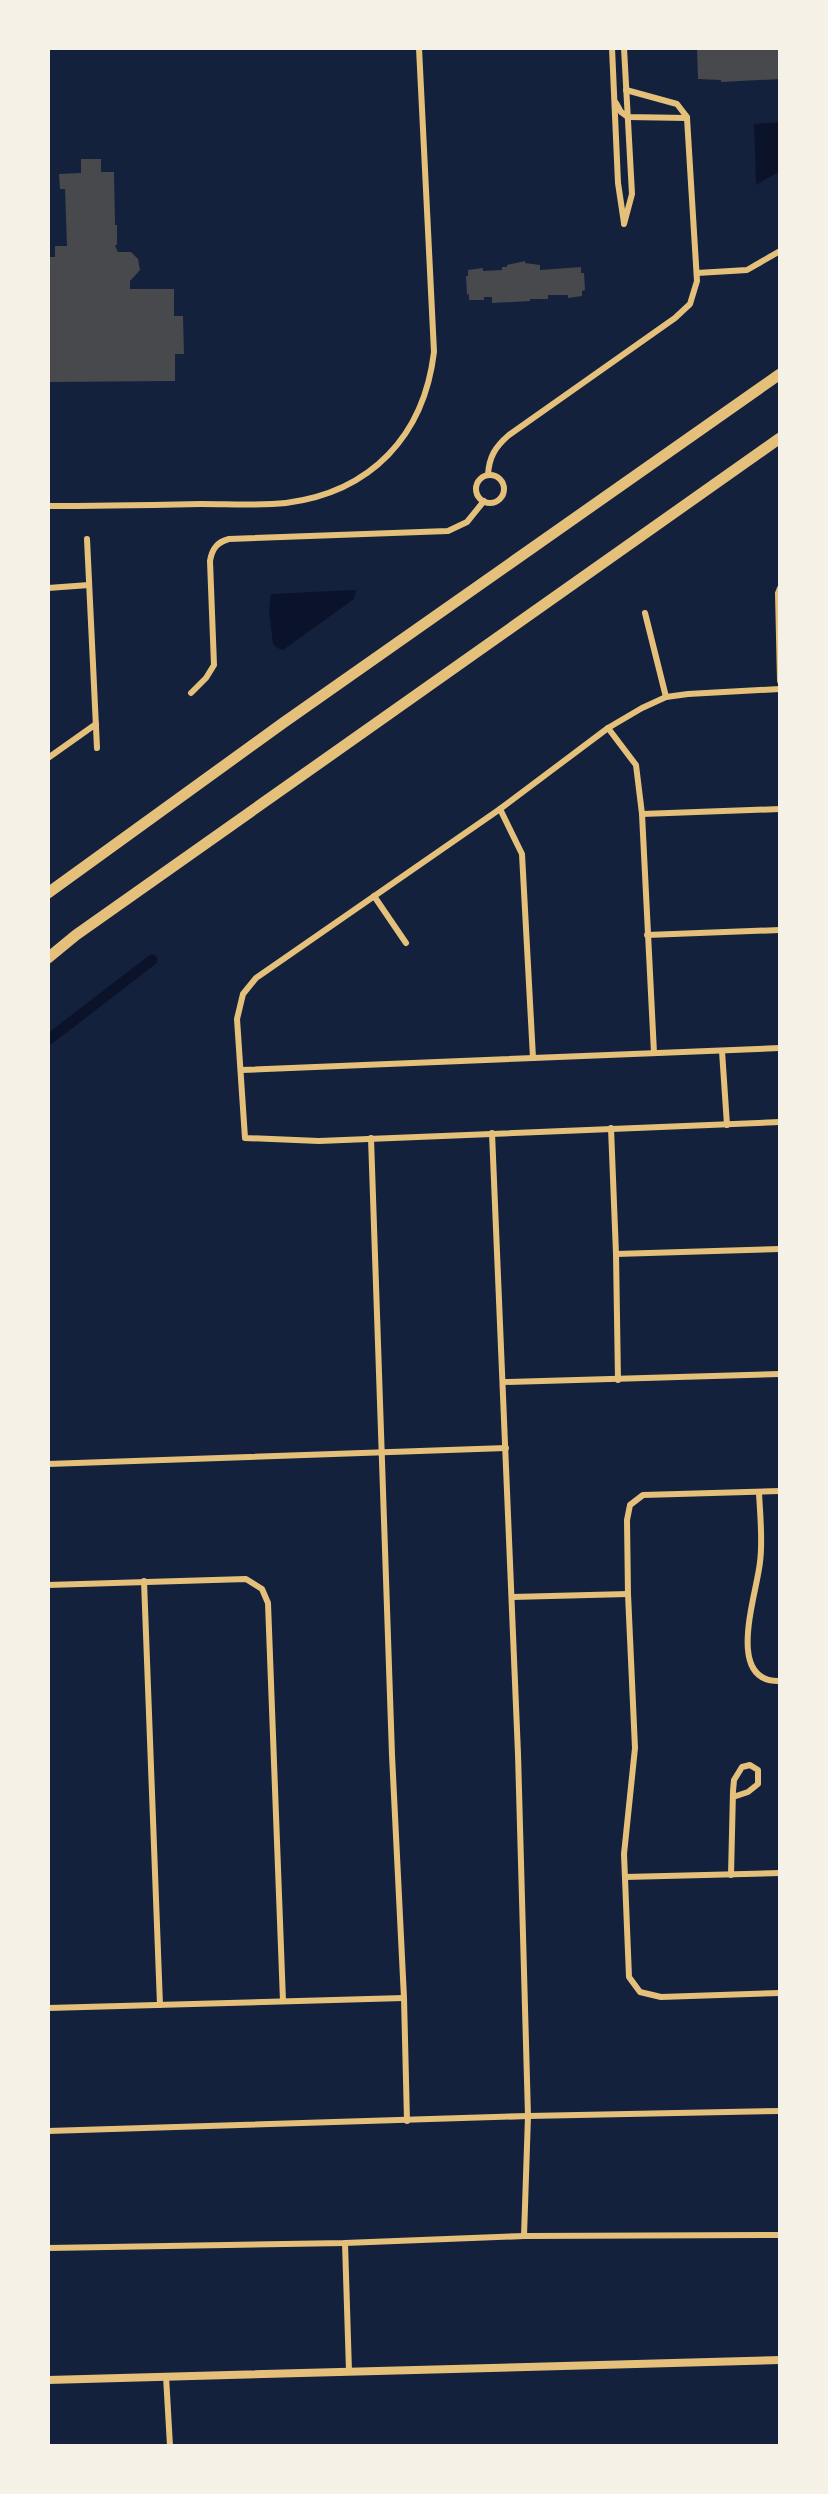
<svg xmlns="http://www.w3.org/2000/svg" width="828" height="2494" font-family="'IBM Plex Sans',sans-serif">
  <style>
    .water { fill: #0b132b }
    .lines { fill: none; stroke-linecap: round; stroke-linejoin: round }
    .canal { stroke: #0b132b; stroke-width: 11 }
    .building { fill: #48494c }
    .minor { stroke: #e5c07b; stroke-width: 6 }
    .tertiary { stroke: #e5c07b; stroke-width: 8 }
    .motorway { stroke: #e5c07b; stroke-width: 11 }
  </style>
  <rect width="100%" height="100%" fill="#14213d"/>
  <!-- water -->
  <g class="water">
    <polygon points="780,122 780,171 756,185 754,124"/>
    <polygon points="352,590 356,590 354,599 283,650 277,648 273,644 269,610 271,594"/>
  </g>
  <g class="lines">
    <!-- canal -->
    <polyline class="canal" points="48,1040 152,960"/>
  </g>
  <!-- building -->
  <g class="building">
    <polygon points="697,48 780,48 780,79 721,82 721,80 698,79"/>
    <polygon points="81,159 101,159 101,172 114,172 115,225 117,225 117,244 115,246 118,252 131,252 138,259 140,270 130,281 130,289 174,289 174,316 183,316 184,354 175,354 175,381 48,382 48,257 55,257 55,246 67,246 65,189 60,189 59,174 81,173"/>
    <polygon points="525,261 525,263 540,265 540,270 581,267 581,273 584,273 585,290 582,291 582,296 568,298 568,295 548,295 548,299 530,299 530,301 492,303 492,297 484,297 484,300 469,300 469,294 467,295 466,276 468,276 468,270 483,268 483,271 502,270 502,267 507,267 507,265"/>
  </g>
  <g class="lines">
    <!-- minor -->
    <g class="minor">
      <polyline points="612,48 618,183 624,223"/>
      <polyline points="626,90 677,104 687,117"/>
      <polyline points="616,103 621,112 628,117 687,118"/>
      <polyline points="624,224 632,194 624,48"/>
      <polyline points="697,273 747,270 780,251"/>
      <circle cx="490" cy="489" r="14"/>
      <path d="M488,475c1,-18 7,-28 21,-40l166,-117 15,-14 7,-23 -10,-163"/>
      <path d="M48,506c51,0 102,-1 153,-2 28,0 57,2 85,-1 85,-11 138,-67 148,-151l-15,-304"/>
      <polyline points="87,539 97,748"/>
      <polyline points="48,588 89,585"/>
      <polyline points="780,588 778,593 780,681"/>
      <polyline points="645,613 666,697"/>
      <polyline points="780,689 688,694 666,697 642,708 608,728 500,809 256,978 243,994 237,1019 245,1138 319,1141 780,1122"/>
      <path d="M191,693l15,-15 8,-13 -4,-104c2,-12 7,-19 19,-22l219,-8 19,-9 17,-21"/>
      <polyline points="608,728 636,765 642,814 654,1053"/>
      <polyline points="48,758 96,724"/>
      <polyline points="500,809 522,854 533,1058"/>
      <polyline points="642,814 780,809"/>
      <polyline points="374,896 406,943"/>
      <polyline points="647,935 780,930"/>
      <polyline points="722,1051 727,1125"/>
      <polyline points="241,1070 780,1048"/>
      <polyline points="611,1128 616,1254 618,1380"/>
      <polyline points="492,1133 518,1754 528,2116 524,2236"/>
      <polyline points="371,1138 392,1755 404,1998 407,2121"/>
      <polyline points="616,1254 780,1249"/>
      <polyline points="504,1382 780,1374"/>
      <polyline points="48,1464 506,1448"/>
      <polyline points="780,1491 643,1495 630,1505 627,1520 628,1594 635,1748 624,1854 629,1977 640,1992 661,1997 780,1993"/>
      <path d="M759,1492c1,23 4,48 1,70 -3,32 -36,121 20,119"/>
      <polyline points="144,1581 160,2005"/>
      <polyline points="48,1585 246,1579 262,1589 268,1603 283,2001"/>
      <polyline points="512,1597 628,1594"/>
      <polyline points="731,1875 733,1791 734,1780 742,1767 750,1765 758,1770 758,1784 748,1792 733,1797"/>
      <polyline points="625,1877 780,1873"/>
      <polyline points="48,2008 404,1998"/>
      <polyline points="48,2131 528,2116 780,2111"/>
      <polyline points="345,2243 349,2371"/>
      <polyline points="48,2248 345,2243 524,2236 780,2235"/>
      <polyline points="166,2376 170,2446"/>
    </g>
    <!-- tertiary -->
    <polyline class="tertiary" points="48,2380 780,2360"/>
    <!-- motorway -->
    <g class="motorway">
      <polyline points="48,893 283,723 780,374"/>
      <polyline points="48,958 76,935 780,438"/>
    </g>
  </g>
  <!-- border -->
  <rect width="828" height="2494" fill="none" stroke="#f6f1e7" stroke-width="100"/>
</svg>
